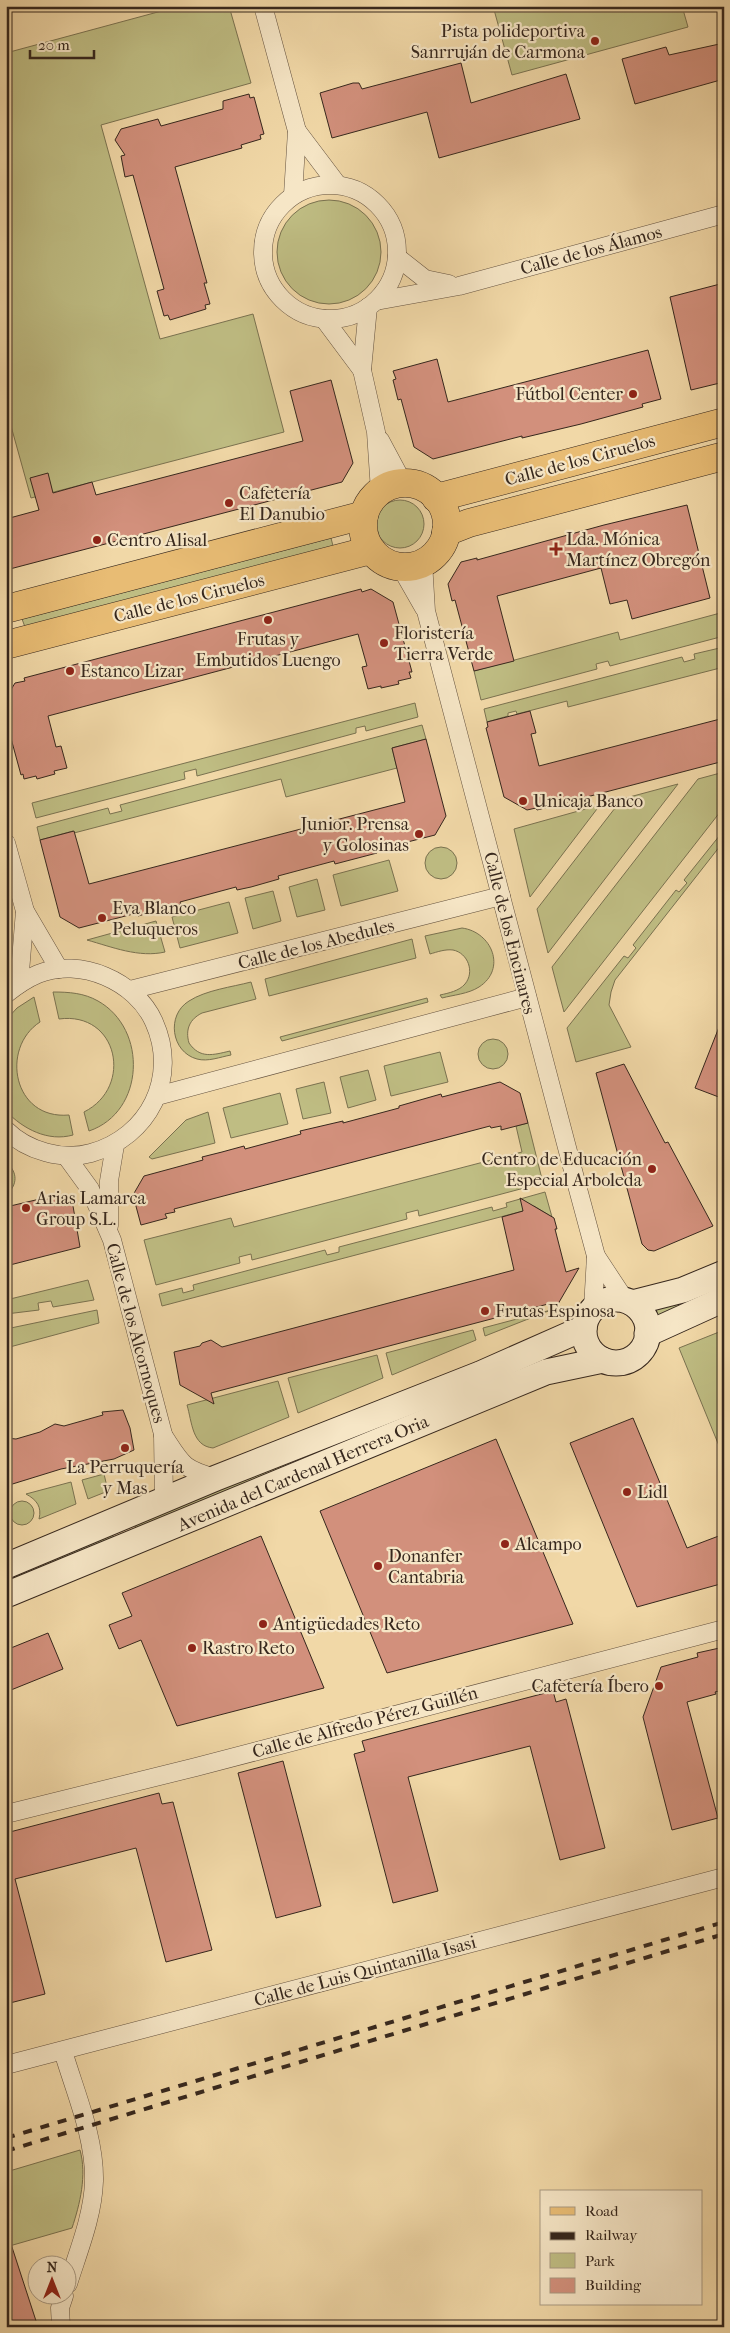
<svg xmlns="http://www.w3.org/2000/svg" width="730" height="2333" font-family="'IM FELL French Canon',serif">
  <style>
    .green { fill: #bfbd83; stroke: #7a7250 }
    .building { fill: #d2907c; stroke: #36271d }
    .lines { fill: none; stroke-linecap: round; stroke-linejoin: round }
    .street-casing { stroke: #655340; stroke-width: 19 }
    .secondary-casing { stroke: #36271d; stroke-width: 27 }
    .primary-casing { stroke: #36271d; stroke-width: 29 }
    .street { stroke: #f6e6c6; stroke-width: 18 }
    .secondary { stroke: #f6e6c6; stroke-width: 25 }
    .primary { stroke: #e8bc74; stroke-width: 28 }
    .rail { stroke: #36271d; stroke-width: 4; stroke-dasharray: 9 9; stroke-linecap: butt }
    .poi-dot { fill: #8f2418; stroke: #f6e6c6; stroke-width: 2 }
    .labels { text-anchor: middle; stroke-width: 4.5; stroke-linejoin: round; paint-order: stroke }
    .poi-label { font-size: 18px; fill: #36271d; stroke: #f6e6c6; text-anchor: start }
    .street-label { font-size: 18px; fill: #36271d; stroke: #f6e6c6 }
  </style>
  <rect width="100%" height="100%" fill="#f1d8a7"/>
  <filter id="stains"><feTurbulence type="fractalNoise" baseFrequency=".004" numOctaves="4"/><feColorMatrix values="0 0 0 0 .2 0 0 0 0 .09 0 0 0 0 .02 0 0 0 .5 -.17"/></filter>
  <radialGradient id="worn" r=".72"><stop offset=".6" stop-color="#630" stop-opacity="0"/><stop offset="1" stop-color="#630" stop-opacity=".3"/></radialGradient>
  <!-- green -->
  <g class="green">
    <polygon points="180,6 229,6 251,83 101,125 160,339 253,314 284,432 31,498 6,408 6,53"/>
    <polygon points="493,6 682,6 688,27 512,75"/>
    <circle cx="329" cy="252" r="52"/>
    <circle cx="400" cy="524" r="24"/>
    <polygon points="331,538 333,546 25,627 22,619"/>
    <polygon points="724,612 724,636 610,666 608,661 596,664 597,669 481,700 474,671 618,632 620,640"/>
    <polygon points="724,647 724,667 568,707 567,701 517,714 516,711 508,713 508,716 487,722 484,709 682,657 684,662 695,659 694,654"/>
    <polygon points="415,703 418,717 366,731 365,726 356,728 356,733 197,776 196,769 184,772 185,779 36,818 32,803"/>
    <polygon points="422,725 426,739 392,748 397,768 286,797 281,779 74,833 73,831 40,840 37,827 108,808 110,814 122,811 120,805"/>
    <polygon points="724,772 724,807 564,1012 552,967 698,779"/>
    <polygon points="678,784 548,953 537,909 622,799"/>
    <polygon points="600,805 530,897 514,829"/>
    <polygon points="724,830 724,841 615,980 611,992 609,1005 631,1047 576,1062 567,1028 624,956 628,958 636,948 633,945 676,890 679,892 687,883 684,880"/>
    <circle cx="441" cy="863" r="16"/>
    <polygon points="389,860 398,891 341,906 333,875"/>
    <polygon points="317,879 325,910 297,917 289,887"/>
    <polygon points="273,891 281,921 253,929 245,898"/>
    <polygon points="229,902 238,933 180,948 172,917"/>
    <path d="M156,921l9,31c-26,6 -53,-5 -78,-12z"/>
    <path d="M462,928c30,4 45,41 17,59 -11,7 -26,8 -37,11l-2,-3c9,-2 19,-4 25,-11 10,-12 3,-31 -12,-34 -8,-1 -16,2 -23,4l-5,-18z"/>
    <polygon points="412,939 416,958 269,996 265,979"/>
    <path d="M251,982l5,17 -54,14c-12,6 -17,16 -13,30 11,16 24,12 41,8l1,4c-11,2 -23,7 -34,4 -26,-7 -31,-44 -8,-58 17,-11 43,-14 62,-19z"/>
    <path d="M53,992c16,0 31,1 45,9 50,28 47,111 -9,130l-5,-19c50,-25 34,-101 -25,-93z"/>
    <path d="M34,997l6,25c-40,26 -27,98 29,93l4,20c-25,7 -50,-6 -67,-24v-91l11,-12z"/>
    <polygon points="427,998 428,1002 282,1041 280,1037"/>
    <circle cx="493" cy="1054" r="15"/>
    <polygon points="440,1052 448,1082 391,1096 384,1066"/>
    <polygon points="368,1070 376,1100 348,1108 340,1077"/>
    <polygon points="324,1082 331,1113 303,1119 296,1089"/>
    <polygon points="280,1093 288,1124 231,1138 223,1108"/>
    <polygon points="208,1112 215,1143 152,1159 149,1157 186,1120"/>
    <polygon points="528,1123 543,1183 419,1216 418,1210 406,1213 407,1219 252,1260 251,1254 239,1257 240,1263 156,1285 144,1240 231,1218 234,1227 522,1152 516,1126"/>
    <path d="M6,1162c12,10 12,23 0,33z"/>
    <polygon points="545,1192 552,1217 534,1206 523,1211 162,1306 159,1294 182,1288 183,1293 194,1290 193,1285 325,1250 327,1255 339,1252 339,1247 492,1207 493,1211 507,1207 506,1203"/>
    <polygon points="88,1280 94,1300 53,1307 51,1301 38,1303 39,1310 6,1314 6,1300"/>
    <polygon points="724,1280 724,1289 657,1322 651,1308"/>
    <polygon points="97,1310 99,1323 6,1348 6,1329"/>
    <polygon points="551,1310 485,1336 483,1328"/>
    <polygon points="473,1330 476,1340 392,1375 386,1353"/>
    <polygon points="724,1330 724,1458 679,1348"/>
    <polygon points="377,1355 383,1378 298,1413 288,1378"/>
    <path d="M278,1381l11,36 -76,31c-21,-2 -21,-26 -26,-43z"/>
    <polygon points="470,1387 472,1392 136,1528 134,1523"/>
    <polygon points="104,1474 108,1491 88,1499 82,1480"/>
    <path d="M71,1482l5,22 -37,15c3,-12 -2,-19 -13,-25z"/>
    <circle cx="22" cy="1513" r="12"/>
    <polygon points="111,1532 114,1538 6,1582 6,1576"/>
    <path d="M80,2150c7,25 0,54 -8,78l-66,19v-75z"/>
  </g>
  <!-- building -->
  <g class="building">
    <polygon points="724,43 724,79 635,104 622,59 666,47 669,55"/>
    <polygon points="461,63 471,103 566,74 580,119 439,158 427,112 332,138 320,93 353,83 359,83 362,89"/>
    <polygon points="249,94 250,98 254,97 264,134 260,135 261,139 241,145 242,148 175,167 207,283 204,283 210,304 205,305 206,309 170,320 168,315 164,316 157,291 164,289 133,175 125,177 121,156 125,155 115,140 121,129 158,119 161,126 223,109 223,101"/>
    <polygon points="724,283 724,382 691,390 670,297"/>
    <polygon points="648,350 661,399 642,404 643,407 581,424 522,438 522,436 433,459 414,447 401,399 398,400 393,380 396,379 393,371 437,359 448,402"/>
    <polygon points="331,380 353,463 342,482 6,570 6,519 39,510 30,478 48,473 53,493 92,482 96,495 303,441 290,391"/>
    <polygon points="687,505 710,598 632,619 627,600 610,604 601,568 497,596 514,661 474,671 455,600 452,601 448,584 461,562 477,558 477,560 604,525"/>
    <polygon points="361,589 362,592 371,589 393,602 412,672 409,672 411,678 398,681 399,684 381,688 381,686 368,689 362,667 367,666 358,634 48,716 56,747 61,746 67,768 54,771 55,774 37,779 36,776 24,779 23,774 21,775 6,720 6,698 15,683 25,681 24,678"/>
    <polygon points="530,711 536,733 531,734 539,766 724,718 724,761 537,810 536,808 527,810 504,797 486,728 488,727 487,722"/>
    <polygon points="426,739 446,816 435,835 376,850 377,853 335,864 334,861 278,876 279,879 251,887 237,890 236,887 180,902 181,904 138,916 137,913 79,928 60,917 40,840 74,831 89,884 405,802 392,748"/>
    <polygon points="723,1017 724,1018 724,1099 695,1088"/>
    <polygon points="624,1064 665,1143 668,1142 713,1226 654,1251 648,1250 642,1244 596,1073"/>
    <polygon points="500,1082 520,1093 528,1123 501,1130 501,1126 491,1128 490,1126 357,1161 174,1209 175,1212 165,1214 167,1218 141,1225 133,1195 144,1176 203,1160 202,1157 222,1152 244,1146 245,1149 301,1134 300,1131 343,1121 343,1123 399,1108 399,1106 441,1094 442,1097"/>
    <polygon points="57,1197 73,1206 80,1247 6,1266 6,1207 44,1198 44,1200"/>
    <polygon points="520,1198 554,1218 557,1229 555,1229 566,1272 579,1268 551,1316 548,1304 211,1393 214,1404 180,1385 174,1352 200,1346 202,1343 211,1340 222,1347 514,1270 502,1217 523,1211"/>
    <polygon points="123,1410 130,1428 134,1450 114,1459 61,1469 6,1486 6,1438 16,1439 40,1432 55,1424 64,1426 103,1415 102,1412"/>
    <polygon points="633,1418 687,1548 724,1534 724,1583 637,1607 570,1443"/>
    <polygon points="496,1439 573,1624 387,1673 320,1511"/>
    <polygon points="261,1536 324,1688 177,1726 141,1640 119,1649 109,1625 132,1616 122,1593"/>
    <polygon points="48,1633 63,1669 6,1692 6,1650"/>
    <polygon points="724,1647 724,1690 715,1692 716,1694 687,1702 718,1818 672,1830 643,1717 661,1667 698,1657 697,1653"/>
    <polygon points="553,1691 556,1702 566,1699 605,1848 560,1860 530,1746 463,1763 408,1777 438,1891 393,1903 354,1754 365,1751 362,1741"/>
    <polygon points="283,1761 321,1906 276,1918 238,1773"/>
    <polygon points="159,1793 162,1804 173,1802 212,1950 166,1962 136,1848 15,1879 45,1994 6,2004 6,1833"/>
    <polygon points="6,2241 10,2241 38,2327 6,2327"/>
  </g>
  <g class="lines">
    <!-- street casing -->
    <g class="street-casing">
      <g id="street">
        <polyline points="263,6 297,131 293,195"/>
        <polyline points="297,131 337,184"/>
        <circle cx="330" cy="252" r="67"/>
        <polyline points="397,257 425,279 449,284"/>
        <polyline points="376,301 459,286 724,214"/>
        <polyline points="368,307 362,370 376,432 380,491"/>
        <polyline points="324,319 362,370"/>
        <polyline points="380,440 403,483"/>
        <polyline points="423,562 426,611 575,1178 596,1256 625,1300"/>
        <polyline points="400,566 424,608"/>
        <polyline points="6,843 25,911 59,969"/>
        <polyline points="19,984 25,911"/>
        <polyline points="130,990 501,896"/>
        <path d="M6,994c10,-8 20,-15 32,-20 42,-17 98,7 116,48 25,55 -5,115 -63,131 -28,8 -64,-2 -85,-23"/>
        <polyline points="157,1096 527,997"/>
        <polyline points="66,1156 90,1189 112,1240 163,1434 164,1501"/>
        <polyline points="109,1226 109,1181 115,1145"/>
        <polyline points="593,1308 596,1256"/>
        <path d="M163,1435c19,29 19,34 53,43"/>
        <polyline points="6,1814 196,1767 724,1629"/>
        <path d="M63,2051c12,41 32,86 31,130 -1,35 -16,71 -26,103"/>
        <polyline points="6,2065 724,1877"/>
        <polyline points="61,2327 60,2308 64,2296"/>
      </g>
    </g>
    <!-- secondary casing -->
    <g class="secondary-casing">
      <g id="secondary">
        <circle cx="616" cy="1331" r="32"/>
        <polyline points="632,1303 683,1290 724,1273"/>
        <polyline points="647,1334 724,1299"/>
        <polyline points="6,1566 216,1478 480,1374 584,1328"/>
        <polyline points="6,1595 546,1372 603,1360"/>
      </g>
    </g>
    <!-- primary casing -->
    <g class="primary-casing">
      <g id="primary">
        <circle cx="405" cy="525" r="42"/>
        <polyline points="436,498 724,422"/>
        <polyline points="446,532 469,523 724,456"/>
        <polyline points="6,609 364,515"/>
        <polyline points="6,645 371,550"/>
      </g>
    </g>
    <!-- street -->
    <use href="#street" class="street"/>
    <!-- secondary -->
    <use href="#secondary" class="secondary"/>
    <!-- primary -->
    <use href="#primary" class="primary"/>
    <!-- rail -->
    <g class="rail">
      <polyline points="6,2138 724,1922"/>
      <polyline points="6,2151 724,1934"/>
    </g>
  </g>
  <!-- markers -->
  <g class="poi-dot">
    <circle cx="595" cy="41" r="5"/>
    <circle cx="633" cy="394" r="5"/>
    <circle cx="229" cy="503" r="5"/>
    <circle cx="97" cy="540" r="5"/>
    <path d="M553.5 541.5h5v5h5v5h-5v5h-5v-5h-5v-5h5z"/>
    <circle cx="268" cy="620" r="5"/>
    <circle cx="384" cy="643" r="5"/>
    <circle cx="70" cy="671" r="5"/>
    <circle cx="523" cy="801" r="5"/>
    <circle cx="419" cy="834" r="5"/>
    <circle cx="102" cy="918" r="5"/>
    <circle cx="652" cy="1169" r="5"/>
    <circle cx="26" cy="1208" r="5"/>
    <circle cx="485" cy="1311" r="5"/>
    <circle cx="125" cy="1448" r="5"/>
    <circle cx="627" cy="1492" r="5"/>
    <circle cx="505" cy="1544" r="5"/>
    <circle cx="378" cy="1566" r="5"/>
    <circle cx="263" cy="1624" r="5"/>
    <circle cx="192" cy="1648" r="5"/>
    <circle cx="659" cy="1686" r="5"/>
  </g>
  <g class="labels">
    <!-- poi labels -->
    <g class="poi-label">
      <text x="585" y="37" text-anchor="end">Pista polideportiva<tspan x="585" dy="21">Sanrruján de Carmona</tspan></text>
      <text x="623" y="400" text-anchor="end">Fútbol Center</text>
      <text x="239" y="499">Cafetería<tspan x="239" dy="21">El Danubio</tspan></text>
      <text x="566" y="545">Lda. Mónica<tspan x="566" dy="21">Martínez Obregón</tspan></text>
      <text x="107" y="546">Centro Alisal</text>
      <text x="394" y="639">Floristería<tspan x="394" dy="21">Tierra Verde</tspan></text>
      <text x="268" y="645" text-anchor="middle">Frutas y<tspan x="268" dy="21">Embutidos Luengo</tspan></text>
      <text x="80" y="677">Estanco Lizar</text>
      <text x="533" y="807">Unicaja Banco</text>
      <text x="409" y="830" text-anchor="end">Junior. Prensa<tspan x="409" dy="21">y Golosinas</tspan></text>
      <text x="112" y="914">Eva Blanco<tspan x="112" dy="21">Peluqueros</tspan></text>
      <text x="642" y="1165" text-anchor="end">Centro de Educación<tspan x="642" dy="21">Especial Arboleda</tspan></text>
      <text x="36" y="1204">Arias Lamarca<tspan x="36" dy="21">Group S.L.</tspan></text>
      <text x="495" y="1317">Frutas Espinosa</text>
      <text x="125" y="1473" text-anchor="middle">La Perruquería<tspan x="125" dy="21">y Mas</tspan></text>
      <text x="637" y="1498">Lidl</text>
      <text x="515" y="1550">Alcampo</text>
      <text x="388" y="1562">Donanfer<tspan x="388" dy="21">Cantabria</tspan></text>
      <text x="273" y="1630">Antigüedades Reto</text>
      <text x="202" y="1654">Rastro Reto</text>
      <text x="649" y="1692" text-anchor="end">Cafetería Íbero</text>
    </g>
    <!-- street labels -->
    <g class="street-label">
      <text transform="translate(591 250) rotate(-15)" y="6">Calle de los Álamos</text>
      <text transform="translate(580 460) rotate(-15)" y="6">Calle de los Ciruelos</text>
      <text transform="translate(189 598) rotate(-14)" y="6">Calle de los Ciruelos</text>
      <text transform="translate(510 933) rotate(76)" y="6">Calle de los Encinares</text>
      <text transform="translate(316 944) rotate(-14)" y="6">Calle de los Abedules</text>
      <text transform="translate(136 1333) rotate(75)" y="6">Calle de los Alcornoques</text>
      <text transform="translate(303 1473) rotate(-23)" y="6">Avenida del Cardenal Herrera Oria</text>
      <text transform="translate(365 1722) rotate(-15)" y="6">Calle de Alfredo Pérez Guillén</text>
      <text transform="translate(365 1971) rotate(-15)" y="6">Calle de Luis Quintanilla Isasi</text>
    </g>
  </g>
  <!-- margin -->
  <rect width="730" height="2333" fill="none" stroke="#f1d8a7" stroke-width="25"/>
  <rect x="8" y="8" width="715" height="2318" fill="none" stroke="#36271d" stroke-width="2.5"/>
  <rect x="12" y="12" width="705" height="2308" fill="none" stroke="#36271d"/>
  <!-- legend -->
  <rect x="540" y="2190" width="162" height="115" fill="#f6e6c6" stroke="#a99a82"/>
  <rect x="550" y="2207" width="25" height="8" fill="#e8bc74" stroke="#a99a82"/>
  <text x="585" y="2216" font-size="15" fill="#36271d">Road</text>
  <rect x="550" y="2232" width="25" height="8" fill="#36271d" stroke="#a99a82"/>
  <text x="585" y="2240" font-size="15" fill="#36271d">Railway</text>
  <rect x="550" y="2253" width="25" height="15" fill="#bfbd83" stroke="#a99a82"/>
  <text x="585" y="2266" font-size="15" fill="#36271d">Park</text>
  <rect x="550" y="2278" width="25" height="15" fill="#d2907c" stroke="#a99a82"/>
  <text x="585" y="2290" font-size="15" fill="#36271d">Building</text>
  <!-- north arrow -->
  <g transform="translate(52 2280)"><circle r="24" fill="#f6e6c6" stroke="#a99a82"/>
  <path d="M0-4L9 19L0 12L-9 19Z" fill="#8f2418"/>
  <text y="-8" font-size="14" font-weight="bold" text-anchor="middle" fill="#36271d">N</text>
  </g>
  <!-- scale -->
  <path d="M30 50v8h64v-8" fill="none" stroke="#36271d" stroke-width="2.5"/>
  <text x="38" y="50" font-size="15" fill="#36271d" stroke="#f6e6c6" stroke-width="4" paint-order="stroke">20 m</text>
  <rect width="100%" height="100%" filter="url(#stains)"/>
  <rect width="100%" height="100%" fill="url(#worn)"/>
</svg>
